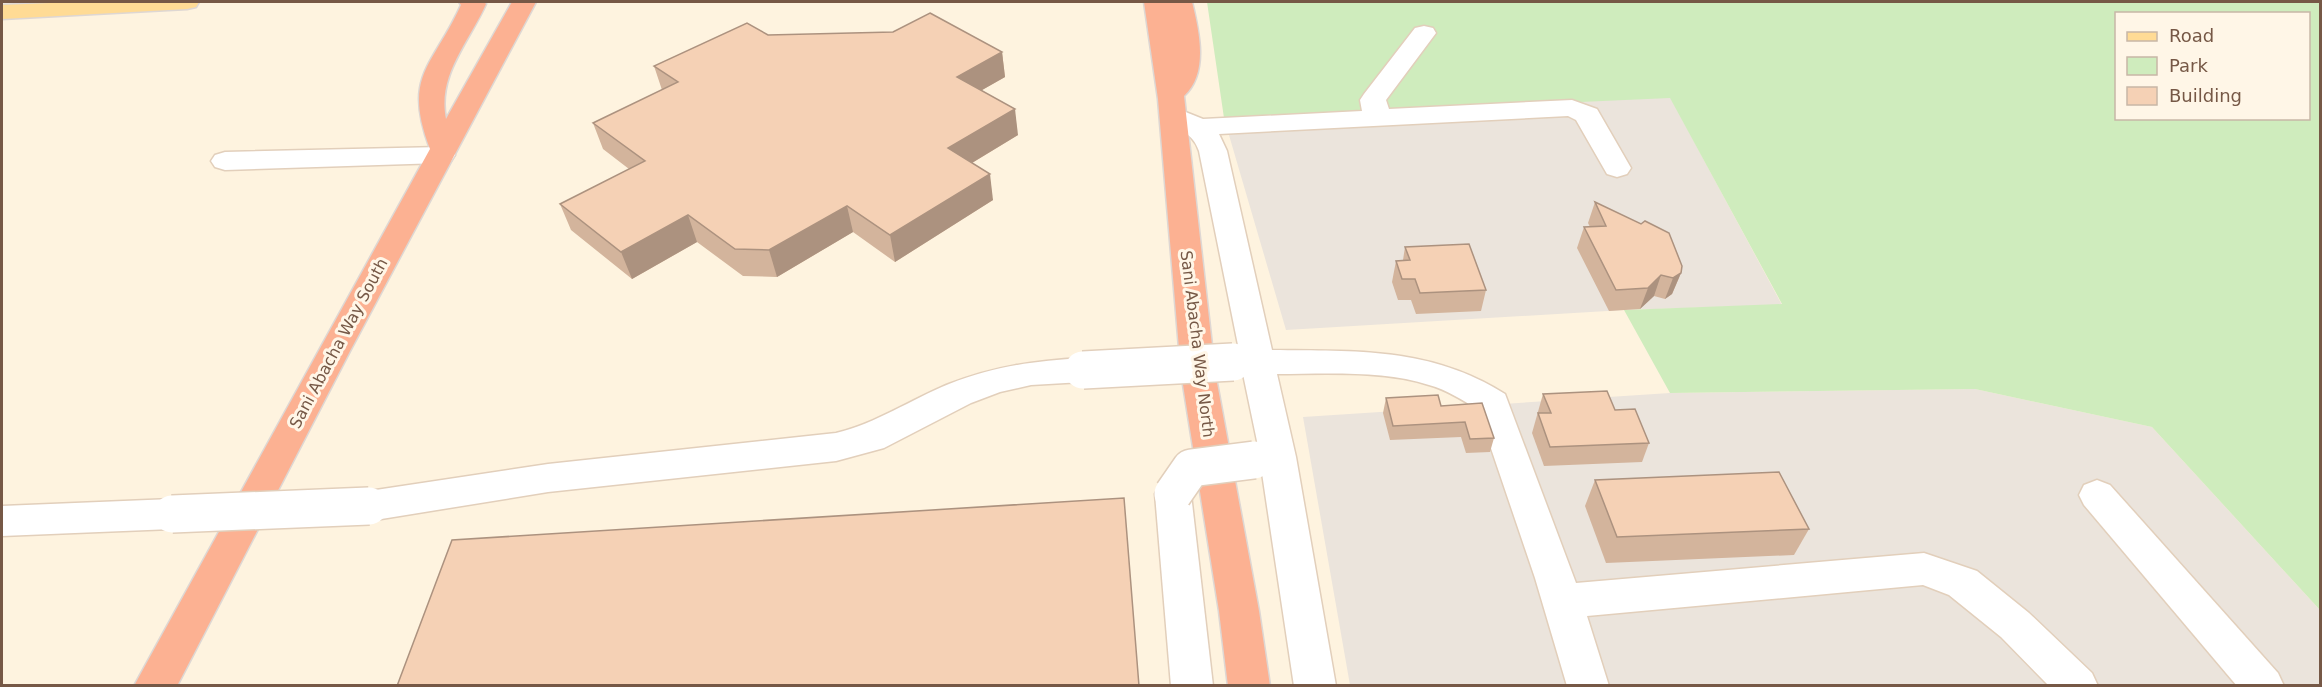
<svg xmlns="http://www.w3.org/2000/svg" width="2322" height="687" font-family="'DejaVu Sans',sans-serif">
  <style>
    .industrial { fill: #ebe4dc }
    .green { fill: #cfecbd; fill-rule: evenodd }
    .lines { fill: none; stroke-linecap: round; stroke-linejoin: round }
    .minor-casing { stroke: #e2cfbb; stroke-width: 3 }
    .major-casing { stroke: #ded7d3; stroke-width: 3 }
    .highway-casing { stroke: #ded7d3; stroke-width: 3 }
    .minor { fill: #fff; fill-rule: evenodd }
    .major { fill: #ffdb95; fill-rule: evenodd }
    .highway { fill: #fcb192; fill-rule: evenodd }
    .minor-bridge-casing { stroke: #e2cfbb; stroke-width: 40; stroke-linecap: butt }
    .minor-bridge { stroke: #fff; stroke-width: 37 }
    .wall { fill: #d3b49c }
    .shaded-wall { fill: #ac927f }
    .building { fill: #f5d1b5; stroke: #ac927f; stroke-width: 1.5 }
    .labels { text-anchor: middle; stroke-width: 6; stroke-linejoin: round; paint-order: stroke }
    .street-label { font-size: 16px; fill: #765846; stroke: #fff6e7 }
  </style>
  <rect width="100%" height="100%" fill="#fef3df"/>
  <!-- industrial -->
  <g class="industrial">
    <polygon points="1670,97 1782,305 1624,310 1286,330 1224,118"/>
    <polygon points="1975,389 2152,427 2320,610 2320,685 1350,685 1303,417 1670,393"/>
  </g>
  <!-- green -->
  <path class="green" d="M1207,2h1113v608l-168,-183 -177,-38 -305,4 -46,-83 158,-6 -112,-206 -446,20zM2116,14h192v104h-192z"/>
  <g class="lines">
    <!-- minor casing -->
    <g class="minor-casing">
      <g id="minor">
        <path d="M1424,26l9,2 3,5 -50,67 3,9 183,-9 25,9 34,59 -4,6 -10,3 -10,-3 -31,-54 -8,-4 -349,18 8,17 45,199c84,1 159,-3 233,44l71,189 348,-30 53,18 52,42 63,60 6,13h-49l-48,-49 -52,-42 -26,-10 -336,31 22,70h-42l-32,-108 -57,-168c-15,-10 -31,-20 -49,-25 -45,-15 -105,-11 -152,-11l19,83 40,229h-42l-32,-213 -8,1 -13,-4 -5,-10 5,-10 17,-4 -15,-72 -22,-4 -5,-8 5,-8 18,-4 -40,-199c-7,-20 -20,-18 -30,-32l4,-6 10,-2 20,8 159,-8 -2,-11 4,-6 51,-66z"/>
        <polygon points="441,147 451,149 455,155 451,161 441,163 225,170 215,167 211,161 215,155 225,152"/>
        <path d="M1083,358l12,3 5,9 -5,9 -12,3 -52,3 -31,7 -29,11 -87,45 -48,13 -288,31 -179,29 -13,-5 -6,-10 6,-10 13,-5 179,-27 288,-31c41,-10 74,-33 113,-49 46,-18 85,-23 134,-26z"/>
        <polygon points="1173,479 1186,484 1191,494 1213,686 1171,686 1155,494 1160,484"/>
        <polygon points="2097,480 2110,485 2278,673 2284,686 2237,686 2084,505 2079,495 2084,485"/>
        <polygon points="172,499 185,503 191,514 185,525 172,529 2,536 2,506"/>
      </g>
    </g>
    <!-- major casing -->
    <g class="major-casing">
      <polygon id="major" points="74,2 199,2 196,7 187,9 2,19 2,5"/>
    </g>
    <!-- highway casing -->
    <g class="highway-casing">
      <g id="highway">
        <path d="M459,2h25l2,2c-17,38 -49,71 -40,115l66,-117h24l-186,349 -173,335h-43l296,-537c-28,-74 3,-82 31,-144z"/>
        <path d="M1144,2h48c7,29 17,71 -8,94l31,276 44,239 11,75h-42l-9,-75 -38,-239 -23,-273z"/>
      </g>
    </g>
    <!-- minor -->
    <use href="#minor" class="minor"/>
    <!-- major -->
    <use href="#major" class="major"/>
    <!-- highway -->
    <use href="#highway" class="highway"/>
    <!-- minor-bridge casing -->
    <g class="minor-bridge-casing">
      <g id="minor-bridge">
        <polyline points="1083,370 1233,362"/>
        <polyline points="1173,494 1191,468 1254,460"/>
        <polyline points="172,514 369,506"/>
      </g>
    </g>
    <!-- minor-bridge -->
    <use href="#minor-bridge" class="minor-bridge"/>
  </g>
  <!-- wall -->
  <g class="wall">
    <polygon points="768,35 1002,52 1005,77 982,90 1018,135 972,163 993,200 895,262 853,232 777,277 743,276 697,242 632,279 571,230 560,204 629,169 603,149 593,123 662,90 654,66"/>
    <polygon points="1595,202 1641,224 1681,273 1672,294 1665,299 1654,296 1640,309 1609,311 1577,248 1584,227 1590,227 1588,223"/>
    <polygon points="1405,247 1486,290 1481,311 1416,314 1411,300 1398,300 1392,282 1396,261 1403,260"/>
    <polygon points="1543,394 1615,410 1649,443 1642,462 1544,466 1532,433"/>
    <polygon points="1386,398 1441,406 1494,438 1490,452 1466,453 1461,437 1390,440 1383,413"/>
    <polygon points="1595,480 1809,529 1794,555 1606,563 1585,506"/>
  </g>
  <!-- shaded-wall -->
  <g class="shaded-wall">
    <polygon points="1002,52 1005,77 961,102 957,77"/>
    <polygon points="1015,109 1018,135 952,175 948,148"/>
    <polygon points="990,174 993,200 895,262 890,235"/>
    <polygon points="847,206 853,232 777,277 769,250"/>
    <polygon points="688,215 697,242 632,279 621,252"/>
    <polygon points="1681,273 1672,294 1665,299 1673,278"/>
    <polygon points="1661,275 1654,296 1640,309 1648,288"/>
  </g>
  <!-- building -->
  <g class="building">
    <polygon points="930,13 1002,52 957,77 1015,109 948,148 990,174 890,235 847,206 769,250 735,249 688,215 621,252 560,204 645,161 593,123 678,82 654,66 747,23 768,35 893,32"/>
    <polygon points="1595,202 1641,224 1645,221 1669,233 1682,266 1681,273 1673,278 1661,275 1648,288 1616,290 1584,227 1606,226"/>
    <polygon points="1469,244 1486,290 1420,293 1415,279 1402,279 1396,261 1410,260 1405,247"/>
    <polygon points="1607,391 1615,410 1635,409 1649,443 1550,447 1538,413 1551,413 1543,394"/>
    <polygon points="1438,395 1441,406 1482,403 1494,438 1470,439 1465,422 1393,426 1386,398"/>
    <polygon points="1779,472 1809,529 1617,537 1595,480"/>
    <polygon points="1124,498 1139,686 397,686 452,540"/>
  </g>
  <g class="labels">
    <!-- street labels -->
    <g class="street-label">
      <text transform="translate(338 343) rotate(-62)" y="6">Sani Abacha Way South</text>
      <text transform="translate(1198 344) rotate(83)" y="6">Sani Abacha Way North</text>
    </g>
  </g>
  <!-- border -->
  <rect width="2322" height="687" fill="none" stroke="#765846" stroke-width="6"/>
  <!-- legend -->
  <rect x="2115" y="12" width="195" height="108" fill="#fff6e7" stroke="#c8b7a7" stroke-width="1.5"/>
  <rect x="2127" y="32" width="30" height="9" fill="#ffdb95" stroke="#c8b7a7" stroke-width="1.5"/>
  <text x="2169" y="42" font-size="18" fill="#765846">Road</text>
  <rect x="2127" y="57" width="30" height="18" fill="#cfecbd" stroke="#c8b7a7" stroke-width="1.5"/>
  <text x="2169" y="72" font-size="18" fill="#765846">Park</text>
  <rect x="2127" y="87" width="30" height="18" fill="#f5d1b5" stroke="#c8b7a7" stroke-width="1.5"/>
  <text x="2169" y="102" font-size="18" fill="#765846">Building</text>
</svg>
